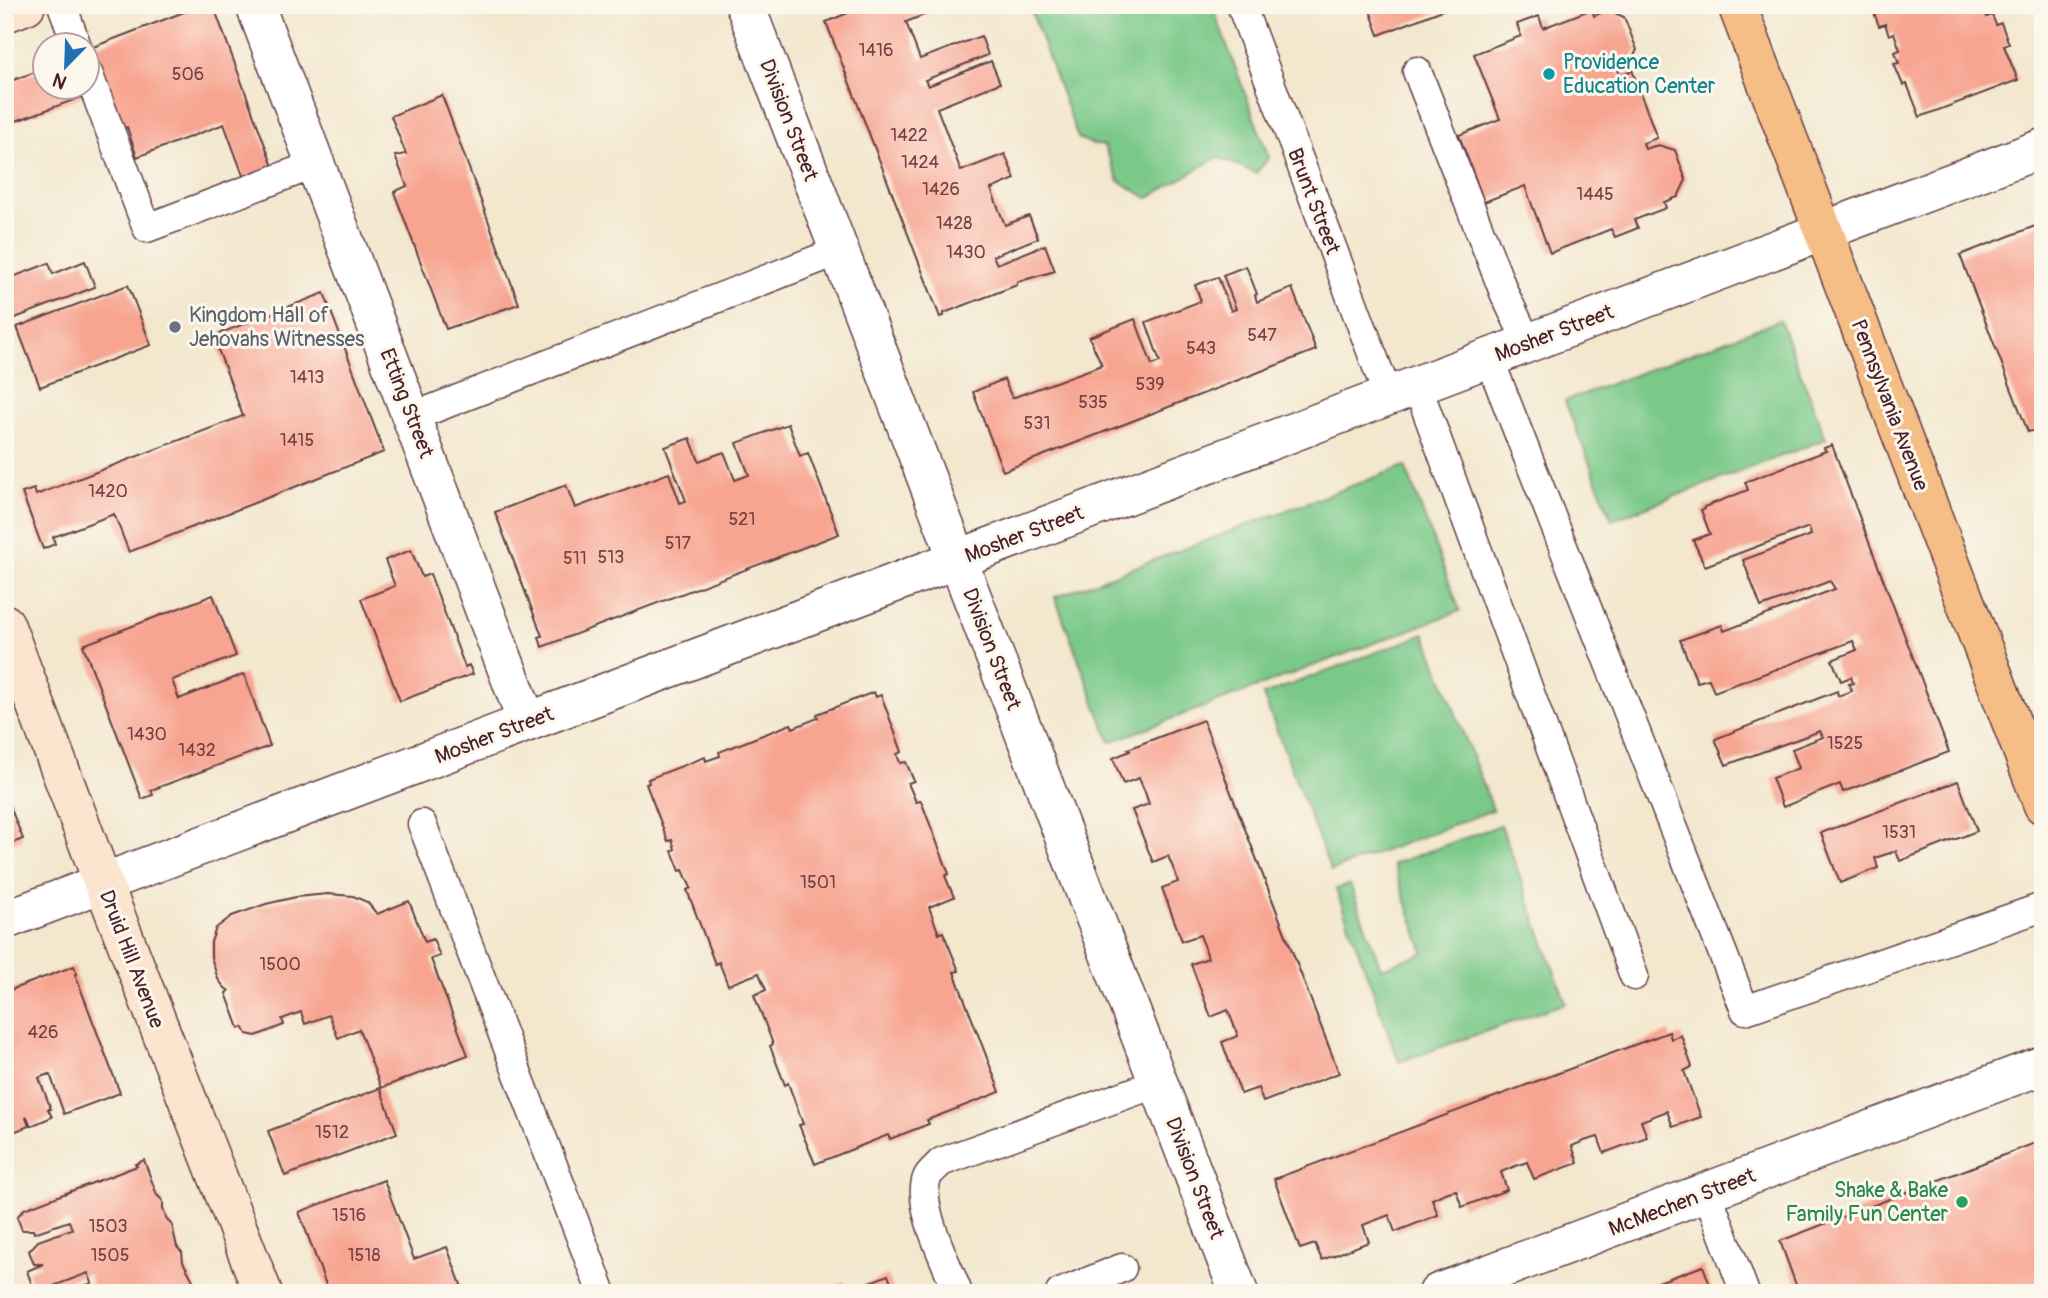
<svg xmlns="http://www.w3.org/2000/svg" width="2048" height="1298" font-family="Pangolin,sans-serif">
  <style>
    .green { fill: #7ac989; stroke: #62745a; stroke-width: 2 }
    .building { fill: #f7a491 }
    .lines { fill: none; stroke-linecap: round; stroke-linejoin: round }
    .service-casing { stroke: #633d43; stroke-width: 31 }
    .minor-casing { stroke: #633d43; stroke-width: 41 }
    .tertiary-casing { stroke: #633d43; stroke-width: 41 }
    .secondary-casing { stroke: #633d43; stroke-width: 41 }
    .primary-casing { stroke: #633d43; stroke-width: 41 }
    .service { stroke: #fff; stroke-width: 28 }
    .minor { stroke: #fff; stroke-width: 38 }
    .tertiary { stroke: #fff; stroke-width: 38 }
    .secondary { stroke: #fbe5cf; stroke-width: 38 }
    .primary { stroke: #f6be87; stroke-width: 38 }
    .culture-dot { fill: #0f9aa8; stroke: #fbf7ec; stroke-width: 2.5 }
    .worship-dot { fill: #6b7280; stroke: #fbf7ec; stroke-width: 2.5 }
    .leisure-dot { fill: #2e9e5b; stroke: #fbf7ec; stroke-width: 2.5 }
    .labels { text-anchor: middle; stroke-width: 6; stroke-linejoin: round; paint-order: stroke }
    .number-label { font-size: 18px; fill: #754044 }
    .culture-label { font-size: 21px; fill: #0d838f; stroke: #fbf7ec; text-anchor: start }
    .street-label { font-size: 21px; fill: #4a1f2b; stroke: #fbf7ec }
    .worship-label { font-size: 21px; fill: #5b616d; stroke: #fbf7ec; text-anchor: start }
    .leisure-label { font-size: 21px; fill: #27864d; stroke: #fbf7ec; text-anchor: end }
  </style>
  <rect width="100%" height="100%" fill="#fbf7ec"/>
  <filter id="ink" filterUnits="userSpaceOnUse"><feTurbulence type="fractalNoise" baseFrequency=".0143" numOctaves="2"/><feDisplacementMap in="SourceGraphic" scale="14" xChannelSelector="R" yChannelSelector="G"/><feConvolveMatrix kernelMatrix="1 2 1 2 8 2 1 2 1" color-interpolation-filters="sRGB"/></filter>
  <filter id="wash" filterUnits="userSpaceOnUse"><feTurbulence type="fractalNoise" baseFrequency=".00686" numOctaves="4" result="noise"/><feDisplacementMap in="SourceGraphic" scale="28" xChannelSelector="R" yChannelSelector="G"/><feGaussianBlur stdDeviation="1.57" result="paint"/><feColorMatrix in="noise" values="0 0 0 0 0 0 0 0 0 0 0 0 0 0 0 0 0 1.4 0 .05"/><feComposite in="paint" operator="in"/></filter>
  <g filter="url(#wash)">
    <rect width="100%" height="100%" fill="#f3e7ce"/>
    <!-- green -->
    <g class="green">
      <polygon points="1029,5 1212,5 1269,158 1256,173 1218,157 1148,198 1119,181 1104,146 1092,144 1078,138"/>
      <polygon points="1780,320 1826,439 1612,520 1565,401"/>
      <polygon points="1405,466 1460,611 1110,742 1055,597"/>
      <polygon points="1425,634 1493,810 1331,871 1263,695"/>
      <polygon points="1501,825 1566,1003 1399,1062 1336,889 1350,884 1381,968 1424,953 1393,864"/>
    </g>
    <g id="blocks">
      <!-- building -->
      <g class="building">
        <polygon points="202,5 217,5 218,8 215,10 273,167 244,178 224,124 137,157 127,127 120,130 92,56 88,58 88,49"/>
        <polygon points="867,5 943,5 944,7 906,22 920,59 981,36 988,55 925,80 928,86 991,61 1000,83 937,108 961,171 1005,154 1015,179 991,189 1005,225 1029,216 1038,238 993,256 997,264 1045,245 1055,271 1017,282 1017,285 944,313 944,316 940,317 826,22"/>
        <polygon points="1368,5 1455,5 1379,35"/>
        <polygon points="1871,5 1983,5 1987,17 1992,15 1996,25 2001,23 2009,44 2004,46 2018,80 1920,117 1907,84 1903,85 1894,64 1899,63 1895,52 1900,50 1894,33 1889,35 1885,24 1879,26"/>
        <polygon points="1592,9 1594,16 1608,10 1624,17 1637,50 1628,65 1618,69 1620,76 1632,70 1657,138 1643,143 1645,149 1658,145 1675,150 1686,180 1678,197 1664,202 1666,208 1634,220 1638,228 1615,237 1611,229 1550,253 1525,186 1484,202 1459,135 1500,119 1474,54 1521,36 1517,24 1539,16 1543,28"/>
        <polygon points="46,68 46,88 79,88 82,97 5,125 5,83"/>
        <polygon points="442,95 519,304 446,329 394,192 407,186 395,156 406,154 391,116"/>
        <polygon points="2043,223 2043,448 2035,430 2028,432 1960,255"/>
        <polygon points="85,261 95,287 5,322 5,280 49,263 53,274"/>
        <polygon points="1246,266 1257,294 1255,295 1257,302 1292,288 1316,350 1003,471 973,392 1004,379 1012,398 1102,365 1089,337 1135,319 1152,365 1160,362 1146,322 1201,301 1195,285 1218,277 1231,311 1236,309 1223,275"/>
        <polygon points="128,285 151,345 40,387 17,327"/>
        <polygon points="324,293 384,452 129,552 114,514 53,537 55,544 43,549 22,493 34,489 36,495 243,416 213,336"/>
        <polygon points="788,424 800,456 808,453 839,534 542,647 539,637 542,636 495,512 566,485 575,508 669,473 680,503 686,501 665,447 690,438 699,461 724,452 735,480 749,475 737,443"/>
        <polygon points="1832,445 1949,752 1843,792 1840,784 1783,807 1772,778 1799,768 1792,749 1823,737 1820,731 1726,765 1715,739 1837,691 1838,696 1852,691 1849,684 1853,683 1851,677 1841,681 1832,660 1857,650 1853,641 1714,692 1709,679 1697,682 1680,640 1722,625 1724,631 1835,589 1830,581 1761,607 1743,560 1811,535 1809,527 1705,566 1693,540 1710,534 1701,510 1705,509 1704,507 1748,490 1745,482 1826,451 1824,448"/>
        <polygon points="411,550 422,577 430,574 465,667 469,665 473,674 400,701 361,599 395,586 385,560"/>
        <polygon points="213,595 236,656 172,680 176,691 179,699 244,674 270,746 151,790 153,795 142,799 83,645"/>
        <polygon points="874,692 876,697 881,695 902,752 897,754 900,763 906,762 914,781 908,783 916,802 921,801 949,874 945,876 954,897 929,907 939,934 943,932 959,971 954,972 1000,1092 927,1120 929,1124 890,1139 888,1135 815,1164 799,1125 803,1124 788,1083 785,1085 770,1046 773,1044 754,995 766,990 759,973 728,985 719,962 715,964 687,890 691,888 683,870 680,871 672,851 675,849 672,840 668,841 646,784 649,783 648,779 705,757 706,761 720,756 719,752 791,724 793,728 818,718 817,714"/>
        <polygon points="1203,720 1339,1073 1263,1102 1258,1088 1241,1094 1222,1042 1238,1036 1228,1010 1211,1017 1191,964 1208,958 1205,948 1200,935 1182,941 1162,888 1178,882 1174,870 1168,856 1153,862 1132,810 1149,804 1145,792 1139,778 1123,784 1113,758 1130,751 1128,749"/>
        <polygon points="1958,781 1977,831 1900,861 1896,851 1875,858 1878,868 1840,883 1821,833"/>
        <polygon points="5,794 23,839 5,846"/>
        <polygon points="328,894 353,896 367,902 377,914 409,901 425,942 433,939 440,956 431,959 468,1055 381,1088 359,1029 338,1038 329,1015 305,1024 301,1012 282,1019 284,1025 256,1036 247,1034 243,1027 239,1028 226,993 229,991 224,987 218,979 211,957 211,942 216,928 232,916 266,904 296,897"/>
        <polygon points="74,966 77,974 75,974 120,1093 64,1114 50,1074 43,1076 39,1078 51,1109 48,1109 52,1117 31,1126 27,1117 26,1118 29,1126 8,1134 5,1126 5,992"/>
        <polygon points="1669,1032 1671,1039 1681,1035 1692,1067 1684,1071 1701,1117 1673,1127 1667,1111 1641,1121 1647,1137 1604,1153 1598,1137 1584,1141 1572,1146 1578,1163 1534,1179 1527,1162 1513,1167 1501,1172 1507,1190 1462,1207 1456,1190 1445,1193 1432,1199 1438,1215 1395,1232 1389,1215 1363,1225 1369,1242 1322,1260 1315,1244 1300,1249 1274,1179"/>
        <polygon points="380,1088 397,1133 285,1176 268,1131"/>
        <polygon points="2043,1140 2043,1293 1799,1293 1780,1241"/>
        <polygon points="144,1160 157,1195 163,1201 163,1209 167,1220 172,1225 177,1247 182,1252 183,1262 194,1282 195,1293 66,1293 92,1283 88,1273 35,1293 27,1271 43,1264 34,1264 29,1251 38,1241 72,1229 69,1221 34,1233 33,1230 22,1230 17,1217 24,1209 137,1166 135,1164"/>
        <polygon points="384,1180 414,1259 447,1247 464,1293 329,1293 299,1212"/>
        <polygon points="1703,1266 1713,1293 1631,1293 1631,1292"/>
        <polygon points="888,1275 895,1293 863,1293 860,1286"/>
        <polygon points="843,1282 847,1293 817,1293"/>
      </g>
    </g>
  </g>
  <g filter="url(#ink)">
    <use href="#blocks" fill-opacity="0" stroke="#633d43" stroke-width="2"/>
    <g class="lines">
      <!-- service casing -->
      <g class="service-casing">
        <g id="service">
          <polyline points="62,5 77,46"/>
          <polyline points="1241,5 1388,396"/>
          <polyline points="1417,71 1505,295 1528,343"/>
          <polyline points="88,73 147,228 316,164"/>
          <polyline points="1489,358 1745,1010 2043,907"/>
          <polyline points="1417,385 1634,976"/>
          <polyline points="412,417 839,251"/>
          <polyline points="422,824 602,1293"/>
          <polyline points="1707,1192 1745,1293"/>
          <path d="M958,1293c-10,-28 -42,-86 -31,-115 2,-6 10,-11 14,-16l217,-79"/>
          <polyline points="1060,1293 1122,1268"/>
        </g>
      </g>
      <!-- minor casing -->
      <g class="minor-casing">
        <g id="minor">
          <polyline points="255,5 527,722"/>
          <polyline points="745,5 1239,1293"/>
          <polyline points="5,920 1824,231"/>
        </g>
      </g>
      <!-- tertiary casing -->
      <g class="tertiary-casing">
        <g id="tertiary">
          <polyline points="1824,231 2043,148"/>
          <polyline points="1438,1293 2043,1065"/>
        </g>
      </g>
      <!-- secondary casing -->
      <g class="secondary-casing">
        <g id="secondary">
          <polyline points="5,13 26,5"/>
          <polyline points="5,624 103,883 263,1293"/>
        </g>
      </g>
      <!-- primary casing -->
      <g class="primary-casing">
        <polyline id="primary" points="1737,5 2043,805"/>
      </g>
      <!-- service -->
      <use href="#service" class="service"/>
      <!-- minor -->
      <use href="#minor" class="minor"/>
      <!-- tertiary -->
      <use href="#tertiary" class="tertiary"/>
      <!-- secondary -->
      <use href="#secondary" class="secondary"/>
      <!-- primary -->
      <use href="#primary" class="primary"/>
    </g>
  </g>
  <!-- markers -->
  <circle class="culture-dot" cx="1549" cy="74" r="7"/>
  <circle class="worship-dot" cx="175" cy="327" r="7"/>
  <circle class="leisure-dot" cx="1962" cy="1202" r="7"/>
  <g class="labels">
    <!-- number labels -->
    <g class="number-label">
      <text x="876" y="56">1416</text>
      <text x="188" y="80">506</text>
      <text x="909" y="141">1422</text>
      <text x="920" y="168">1424</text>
      <text x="941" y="195">1426</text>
      <text x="1595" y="200">1445</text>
      <text x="954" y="229">1428</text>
      <text x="966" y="258">1430</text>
      <text x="1262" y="341">547</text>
      <text x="1201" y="354">543</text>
      <text x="307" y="383">1413</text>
      <text x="1150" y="390">539</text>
      <text x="1093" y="408">535</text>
      <text x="1037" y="429">531</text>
      <text x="297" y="446">1415</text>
      <text x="108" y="497">1420</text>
      <text x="742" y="525">521</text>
      <text x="678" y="549">517</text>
      <text x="611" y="563">513</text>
      <text x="575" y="564">511</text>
      <text x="147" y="740">1430</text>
      <text x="1845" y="749">1525</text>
      <text x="197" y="756">1432</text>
      <text x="1899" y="838">1531</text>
      <text x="818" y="888">1501</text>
      <text x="280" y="970">1500</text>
      <text x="43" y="1038">426</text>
      <text x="332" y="1138">1512</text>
      <text x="349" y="1221">1516</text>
      <text x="108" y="1232">1503</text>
      <text x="110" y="1261">1505</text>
      <text x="364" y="1261">1518</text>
    </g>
    <!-- culture labels -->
    <g class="culture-label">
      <text x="1563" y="69">Providence<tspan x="1563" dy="24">Education Center</tspan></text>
    </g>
    <!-- street labels -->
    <g class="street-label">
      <text transform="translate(789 120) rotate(69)" y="7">Division Street</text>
      <text transform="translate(1314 201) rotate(69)" y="7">Brunt Street</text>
      <text transform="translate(1554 333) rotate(-21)" y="7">Mosher Street</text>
      <text transform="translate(407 403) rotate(69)" y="7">Etting Street</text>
      <text transform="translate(1890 405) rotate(69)" y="7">Pennsylvania Avenue</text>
      <text transform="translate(1024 534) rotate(-21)" y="7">Mosher Street</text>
      <text transform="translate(992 649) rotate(69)" y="7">Division Street</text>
      <text transform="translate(494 735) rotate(-21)" y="7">Mosher Street</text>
      <text transform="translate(132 959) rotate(69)" y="7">Druid Hill Avenue</text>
      <text transform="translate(1195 1178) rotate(69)" y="7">Division Street</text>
      <text transform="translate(1682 1202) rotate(-21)" y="7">McMechen Street</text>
    </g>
    <!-- worship labels -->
    <g class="worship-label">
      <text x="189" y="322">Kingdom Hall of<tspan x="189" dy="24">Jehovahs Witnesses</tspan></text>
    </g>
    <!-- leisure labels -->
    <g class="leisure-label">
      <text x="1948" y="1197">Shake &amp; Bake<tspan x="1948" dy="24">Family Fun Center</tspan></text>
    </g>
  </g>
  <!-- margin -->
  <rect width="2048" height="1298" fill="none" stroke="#fbf7ec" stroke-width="28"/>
  <!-- north arrow -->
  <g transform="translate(66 66) rotate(203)"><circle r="33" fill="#fbf7ec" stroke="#b4a19f" stroke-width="2"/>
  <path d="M0-5L12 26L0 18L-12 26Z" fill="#1f6fb2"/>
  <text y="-10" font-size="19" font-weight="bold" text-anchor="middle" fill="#4a1f2b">N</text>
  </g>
</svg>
